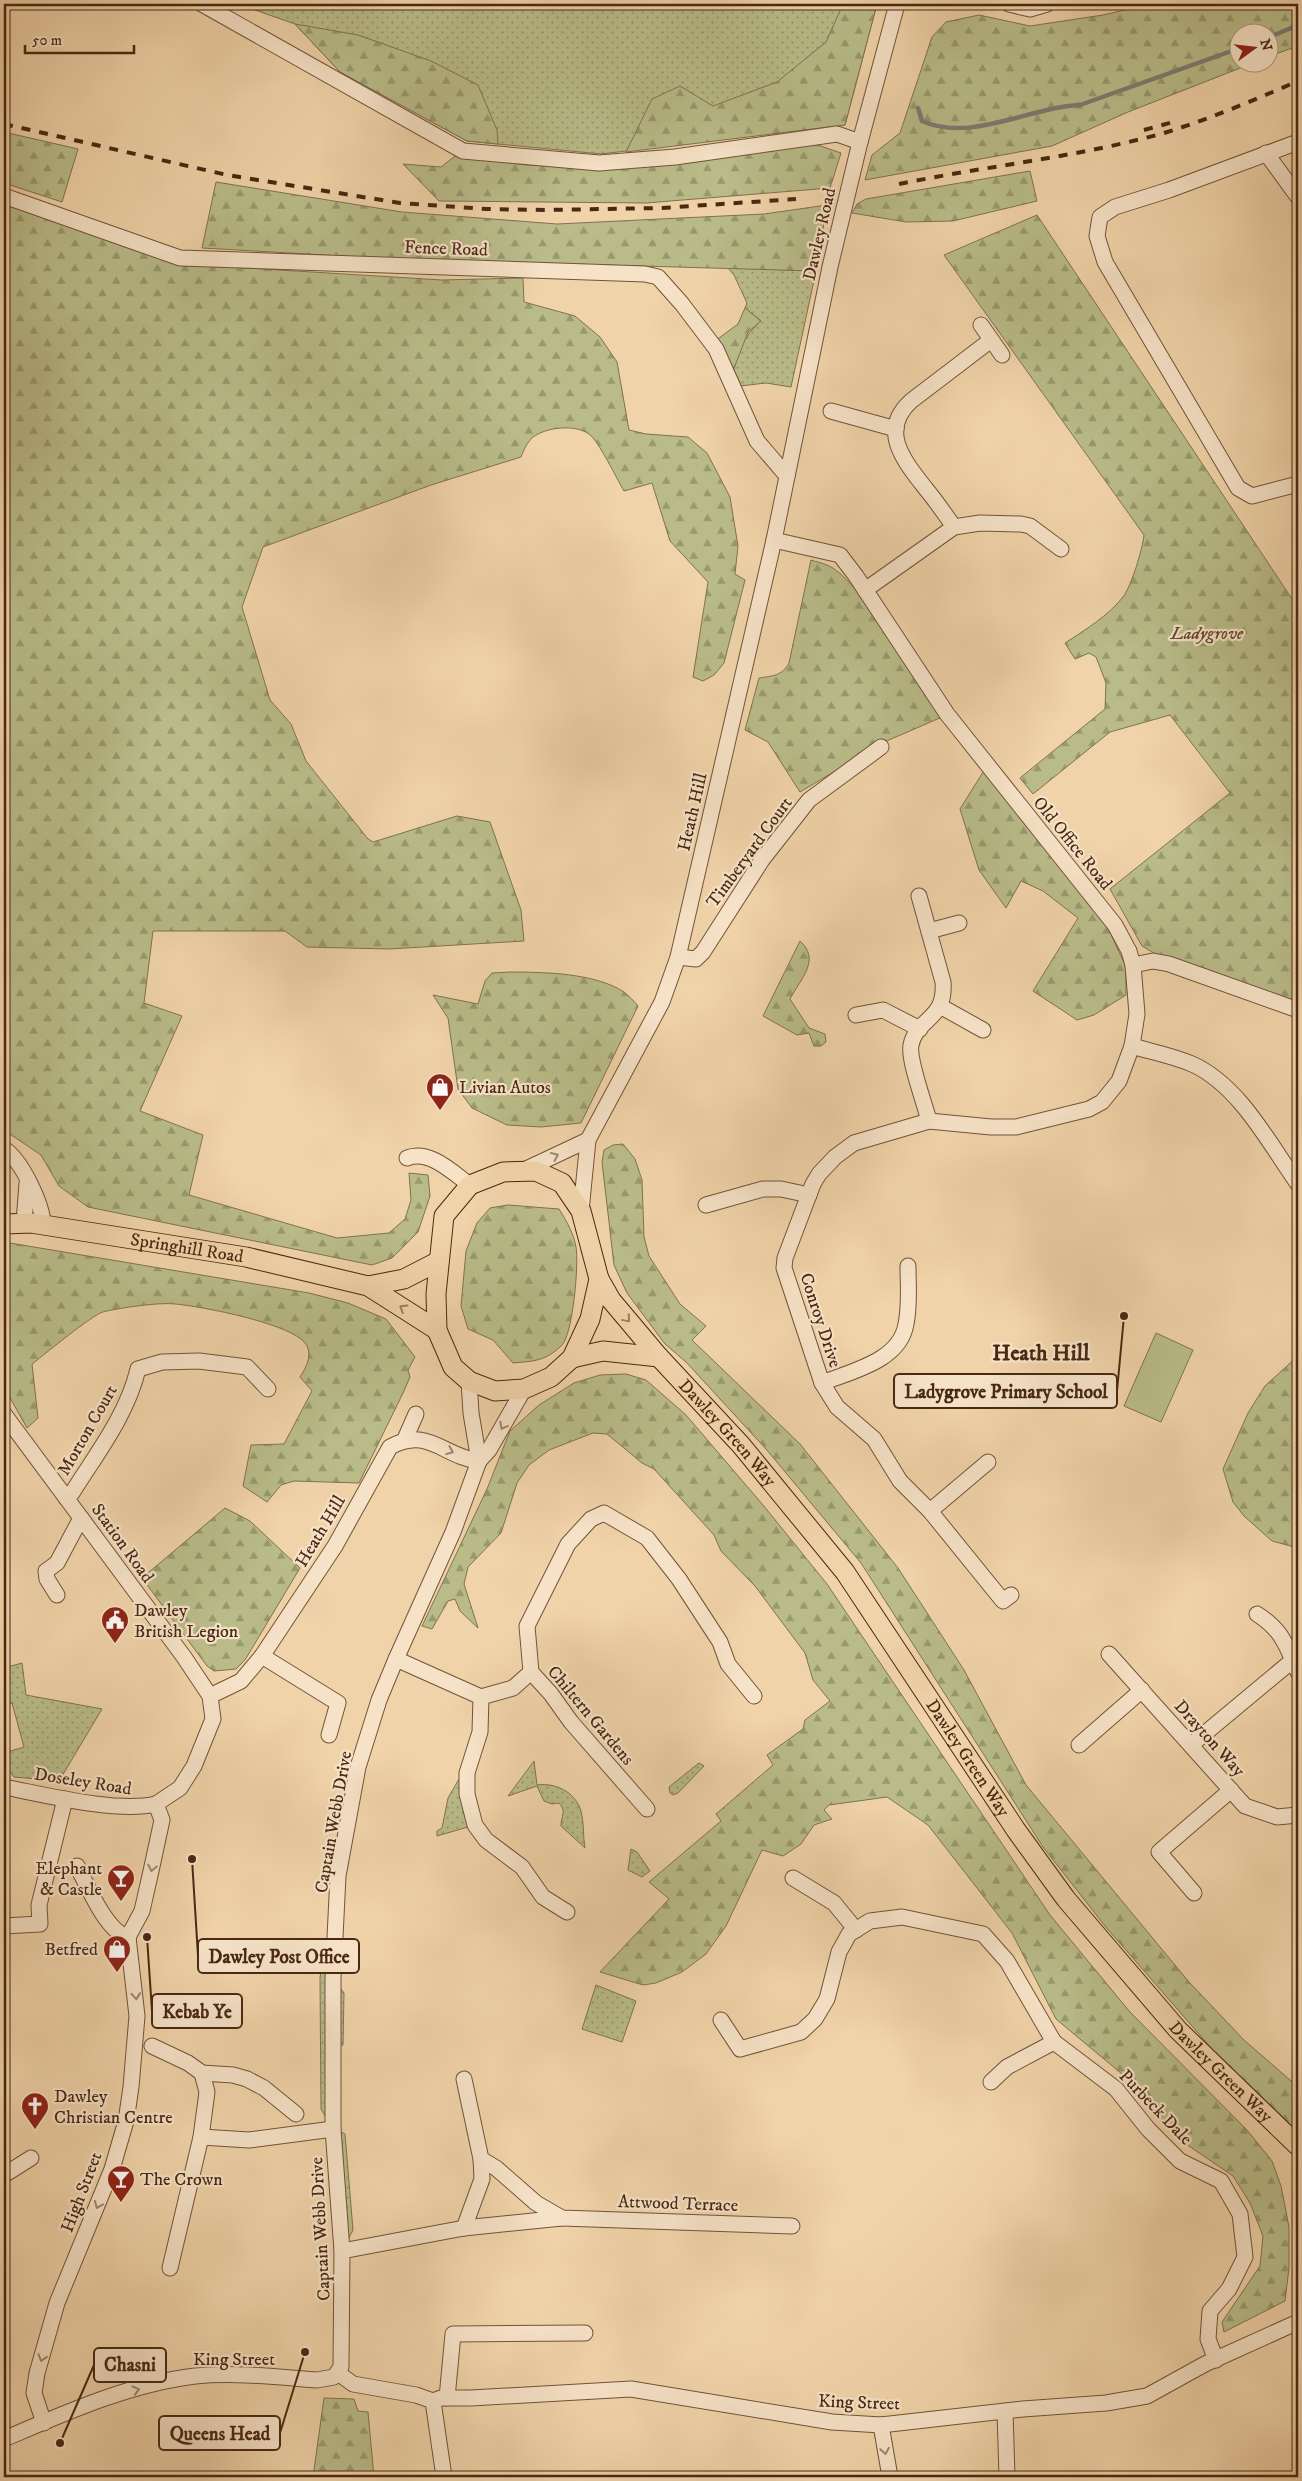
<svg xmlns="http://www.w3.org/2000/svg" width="1302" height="2481" font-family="'IM FELL DW Pica',serif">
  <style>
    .green { fill: url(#green-dots); stroke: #80724e }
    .forest { fill: url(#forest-firs); stroke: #80724e }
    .pitch { fill: #b9bc89; stroke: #80724e }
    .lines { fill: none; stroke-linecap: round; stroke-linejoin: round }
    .stream { stroke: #7d7c74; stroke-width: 4.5 }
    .minor-casing { stroke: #725338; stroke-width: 17 }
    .major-casing { stroke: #482813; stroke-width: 21 }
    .minor { stroke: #f6e2c7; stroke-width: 15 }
    .major { stroke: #f1d3a9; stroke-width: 19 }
    .rail { stroke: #482813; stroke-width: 4; stroke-dasharray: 9 9; stroke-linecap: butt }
    .oneway { stroke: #9f856d }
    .oneway2 { stroke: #9c7e5e }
    .labels { text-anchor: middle; stroke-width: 4.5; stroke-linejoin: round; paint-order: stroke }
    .street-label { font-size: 18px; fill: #482813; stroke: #f6e2c7 }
    .park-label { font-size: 18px; font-style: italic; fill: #5f462b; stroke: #f6e2c7 }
    .poi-label { font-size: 18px; fill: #482813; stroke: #f6e2c7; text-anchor: start }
    .district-label { font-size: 22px; font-weight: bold; fill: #482813; stroke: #f6e2c7 }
    .leader { fill: none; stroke: #482813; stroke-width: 2 }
    .callout-dot { fill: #482813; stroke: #f6e2c7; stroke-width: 2 }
    .callout { fill: #f6e2c7; stroke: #482813; stroke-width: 2 }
    .callout-label { font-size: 19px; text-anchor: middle; font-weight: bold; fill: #482813 }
  </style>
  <defs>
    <pattern id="green-dots" width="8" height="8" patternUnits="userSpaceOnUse" patternTransform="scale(1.25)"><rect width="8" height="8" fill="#b9bc89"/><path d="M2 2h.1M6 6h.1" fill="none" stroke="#98996f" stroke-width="1.8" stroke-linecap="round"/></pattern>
    <pattern id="forest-firs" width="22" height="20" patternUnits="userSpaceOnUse" patternTransform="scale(1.25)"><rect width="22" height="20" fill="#b9bc89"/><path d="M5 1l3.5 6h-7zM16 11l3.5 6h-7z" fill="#98996f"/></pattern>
  </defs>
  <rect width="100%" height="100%" fill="#f1d3a9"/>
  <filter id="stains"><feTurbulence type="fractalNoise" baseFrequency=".004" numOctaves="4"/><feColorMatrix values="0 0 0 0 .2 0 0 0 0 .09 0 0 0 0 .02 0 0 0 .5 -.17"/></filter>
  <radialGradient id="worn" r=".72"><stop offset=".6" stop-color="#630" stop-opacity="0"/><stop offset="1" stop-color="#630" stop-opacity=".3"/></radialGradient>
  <!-- green -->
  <g class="green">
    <polygon points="238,4 877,4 845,125 601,154 467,141 340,72 295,24"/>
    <path d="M728,268l88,3 -25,116 -25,-4 -26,3 -7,-15c6,-20 11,-36 28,-50l-16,-13 2,-5 -13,-28z"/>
    <polygon points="22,1663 26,1695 102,1709 59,1781 14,1777 4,1765 4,1753 24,1747 12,1703 4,1705 4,1668"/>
    <path d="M534,1761l3,24c20,-3 42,9 45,31 2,10 1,21 3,32l-24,-22c0,-11 6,-14 -2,-23l-7,1 -8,-3 -7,-15 -29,10z"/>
    <polygon points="699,1763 704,1766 678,1793 673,1795 670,1793 669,1787"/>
    <polygon points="459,1779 467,1779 475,1825 437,1836 437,1831 442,1828 448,1798"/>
    <polygon points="631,1849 637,1852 650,1871 642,1877 628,1870"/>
    <polygon points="335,1943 333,1978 344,1993 343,2045 332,2046 333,2128 345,2134 353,2230 342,2251 333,2129 321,2109 320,1978 324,1944"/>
    <polygon points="596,1985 636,2001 622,2042 582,2029"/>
  </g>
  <!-- forest -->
  <g class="forest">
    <polygon points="843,4 877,4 845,125 626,152 652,99 680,86 713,106 777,82 826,42"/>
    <polygon points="1151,4 1298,4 1298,46 1270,56 1270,32 1240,32 1240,62 1253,63 1128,112 1052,146 865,180 872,155 900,133 932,37 946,22 979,15 1030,26 1103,15"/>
    <polygon points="295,24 358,35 431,61 478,85 497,130 498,144 467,141 340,72"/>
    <polygon points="4,132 78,149 62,202 4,183"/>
    <polygon points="815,144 841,153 830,188 646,203 439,201 403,164 441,167 455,156 527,165 628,168"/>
    <polygon points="1030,171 1037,201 953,221 906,222 852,213 857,204 866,199"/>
    <polygon points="216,182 402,212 557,224 764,214 827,205 816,271 395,259 202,248"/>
    <path d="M4,203l121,44 57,17 260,16 81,-2 1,24 51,14 25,21 17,25 12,68 17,4 42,3 19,16 23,44 8,49 -3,28 10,6 -21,83 -10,12 -11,6 -10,-4 15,-95 -38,-41 -18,-58 -28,8c-7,-12 -26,-51 -35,-57 -14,-10 -42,-7 -56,3 -6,6 -9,12 -12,20l-90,28 -168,62 -21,60 28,93 21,24 15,37 62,78 5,3 84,-26 33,6 31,88 3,31 -135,8 -82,-2 -22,-16h-132l-9,72 38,13 -42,95 63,24 -14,60 148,43 52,-5 16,-14 6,-19 -2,-27 19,2 2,21 -12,36 -26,26 -20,7 -284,-58 -29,-21 -18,-31 -37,-25z"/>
    <path d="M1037,215l261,393v395l-141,-48 -15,-9 -32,-57 120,-96 -60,-78 -60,17 -77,62 -13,-16 85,-69 1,-26 -10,-26 -7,-4 -14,6 -10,-16c20,-13 43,-27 58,-46 8,-10 20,-49 21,-62l-200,-280z"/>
    <polygon points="745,308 761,321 748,332 733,371 715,341 738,324"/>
    <path d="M811,560c5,2 13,3 18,6 31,14 92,119 113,151l-60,26 -82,49 -32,-50 -23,-12 14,-52c13,-2 23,-2 30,-15z"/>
    <polygon points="985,769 1086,896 1109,930 1126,967 1126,995 1094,1015 1077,1020 1033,991 1078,918 1043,891 1021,881 1006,908 979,870 960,809"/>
    <path d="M800,941c21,19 1,37 -10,58l19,29 16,6 1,8 -5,4h-7l-5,-13 -12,2 -34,-19z"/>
    <path d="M510,972c34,0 85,1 114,20 5,4 10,9 14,14l-57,117 -40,4 -34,-2 -35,-17 -14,-19 -10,-71 -15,-23 45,9 7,-23 7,-8z"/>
    <polygon points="623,1144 635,1159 642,1180 644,1237 649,1256 680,1304 706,1326 692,1340 800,1444 898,1568 964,1670 1026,1785 1189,1982 1244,2040 1298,2087 1298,2132 1212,2049 1105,1926 1043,1847 861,1563 766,1449 686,1362 665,1344 627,1293 614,1265 602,1162 604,1150 613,1145"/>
    <path d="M508,1205l51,4c7,11 15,25 17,38 3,17 -3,86 -14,98 -16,16 -27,16 -49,18l-20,-23 -25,-11 -7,-23 5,-55 11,-28 13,-15z"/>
    <path d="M4,1242l305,51 39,10 38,16 29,38 -7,13 2,7 -6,14 -45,92 -65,-2 -13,4 -14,17 -24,-16 8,-41 33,-1 28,-53 -12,-14c6,-9 12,-21 7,-31 -10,-22 -108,-40 -132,-42 -15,-2 -57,4 -72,8 -11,3 -58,42 -71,52l6,54 -11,10 -23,-41z"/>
    <polygon points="1298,1356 1298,1548 1272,1541 1244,1516 1233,1502 1223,1469 1248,1413 1265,1386"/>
    <polygon points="626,1374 646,1380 686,1415 763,1505 827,1584 1050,1915 1130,2012 1247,2130 1272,2161 1281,2186 1289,2227 1289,2268 1285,2301 1224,2332 1222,2322 1260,2266 1263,2236 1250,2203 1233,2176 1186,2144 1161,2121 1128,2079 1056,2019 1012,1933 928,1825 887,1797 829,1805 824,1810 832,1819 814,1825 801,1844 783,1856 762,1850 726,1926 706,1954 682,1972 656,1983 643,1985 600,1972 669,1899 649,1882 721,1821 716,1814 773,1765 767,1755 803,1729 805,1720 830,1701 813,1680 805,1653 755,1586 721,1551 714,1535 654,1469 642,1463 607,1434 593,1433 549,1450 529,1465 517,1483 501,1533 468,1567 464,1584 478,1628 460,1611 455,1599 448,1601 432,1629 422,1626 487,1489 510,1431 539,1405 574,1383 600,1375"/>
    <polygon points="225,1508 250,1521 300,1568 245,1660 236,1669 214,1671 207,1666 142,1578"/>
    <polygon points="324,2398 354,2399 358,2411 368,2412 374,2477 313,2477"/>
  </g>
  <!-- pitch -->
  <polygon class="pitch" points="1156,1333 1193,1350 1161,1422 1124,1406"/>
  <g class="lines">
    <!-- stream -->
    <g class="stream">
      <polyline points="1270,37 1298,25"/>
      <path d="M918,108l4,13c49,22 107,-14 158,-16l160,-57"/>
    </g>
    <!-- minor casing -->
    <g class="minor-casing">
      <g id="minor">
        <polyline points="202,4 463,151 599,163 675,157 837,134 860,142"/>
        <polyline points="1009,4 1030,9 1047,4"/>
        <polyline points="1298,142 1169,190 1115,207 1100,217 1097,236 1105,262 1238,488 1252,496 1298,484"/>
        <polyline points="1266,153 1298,197"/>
        <polyline points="4,196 180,258 645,274 658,277 682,304 716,349 757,441 787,476"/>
        <polyline points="981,325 1002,355"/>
        <polyline points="831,411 896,429"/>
        <path d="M954,527c-9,-13 -18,-26 -28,-38 -21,-27 -48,-58 -15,-88l80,-61"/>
        <polyline points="774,540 840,555 856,576 947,714 1115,925 1129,951 1133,965 1137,1014 1132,1046 1119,1081 1102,1102 1089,1109 1016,1127 991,1127 929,1121 854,1143 835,1157 819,1174 813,1184 785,1258 784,1268 822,1383 837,1407 874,1439 900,1481 930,1511 1003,1601 1011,1595"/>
        <polyline points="865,590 954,527 980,523 1021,524 1030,526 1061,549"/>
        <path d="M919,896l24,86c3,39 -26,35 -32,63 -3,15 14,59 18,76"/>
        <polyline points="929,931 959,923"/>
        <polyline points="678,957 696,959 703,952 762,860 809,800 881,747"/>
        <polyline points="1133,965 1153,961 1169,964 1298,1010"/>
        <polyline points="940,1006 983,1030"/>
        <polyline points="856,1015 883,1010 920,1029"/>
        <path d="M1132,1046c20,6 41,10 60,18 47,21 77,79 106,120"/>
        <path d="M4,1149c17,10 39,56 39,76"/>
        <path d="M407,1158c23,-9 46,15 63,27"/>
        <polyline points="522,1171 588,1140"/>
        <polyline points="706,1205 763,1189 781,1189 809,1195"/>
        <polyline points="581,1211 588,1140 662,1002 678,957 774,540 830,267 860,142 897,4"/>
        <polyline points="24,1223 27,1183"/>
        <polyline points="469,1381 471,1413 479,1461"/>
        <path d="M822,1383c30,-12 78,-22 84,-59 4,-19 2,-39 2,-58"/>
        <polyline points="4,1414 184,1657 210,1696 213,1719 194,1766 180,1788 156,1804 162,1820 151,1871 142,1911 128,1937"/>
        <polyline points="405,1439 416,1414"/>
        <path d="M66,1498l6,-5c25,-40 55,-78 66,-124l24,-7 37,-1 48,6 21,22"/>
        <polyline points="930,1511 988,1462"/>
        <polyline points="57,1595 47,1579 46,1571 57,1563 81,1518"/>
        <path d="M1257,1614c26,17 29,31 41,58"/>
        <polyline points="1109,1654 1245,1806 1277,1817 1298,1815"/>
        <polyline points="262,1656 338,1703 329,1735"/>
        <polyline points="396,1659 481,1697 513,1688 531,1672"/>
        <path d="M210,1696l31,-15 21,-25 73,-110 55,-99c39,-21 53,10 89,14"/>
        <polyline points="481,1697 480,1732 467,1773 467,1794 475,1825 486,1840 522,1867 543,1897 567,1912"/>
        <polyline points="1079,1745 1142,1690"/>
        <polyline points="1191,1745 1293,1660"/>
        <path d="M4,1787c42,8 112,26 152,17"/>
        <polyline points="647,1809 571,1722 551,1694 531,1672 527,1626 568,1544 591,1519 604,1513 647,1538 679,1579 720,1642 728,1664 754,1696"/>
        <path d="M77,1866c10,18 29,66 51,71"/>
        <polyline points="793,1878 834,1903 856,1930"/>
        <polyline points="1194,1893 1159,1852 1231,1790"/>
        <polyline points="4,1926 40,1924 39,1905 65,1799"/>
        <polyline points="721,2020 740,2049 801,2032 815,2019 827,1999 839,1952 849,1934 870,1921 902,1917 983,1934 1007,1961 1054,2042 1116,2089 1148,2129 1180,2161 1221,2181 1240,2214 1245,2257 1229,2289 1210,2311 1208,2339 1216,2360"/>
        <polyline points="152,2046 188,2063 202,2073 233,2075 247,2079 264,2088 296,2114"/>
        <polyline points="464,2079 481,2159 496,2168 536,2203 562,2218 792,2226"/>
        <polyline points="991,2082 1007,2067 1054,2042"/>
        <polyline points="201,2137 249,2140 333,2129"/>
        <polyline points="4,2175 31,2158"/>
        <polyline points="464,2228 482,2179 481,2159"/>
        <polyline points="342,2251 464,2228 562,2218"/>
        <polyline points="170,2268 201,2137 207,2092 202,2073"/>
        <polyline points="338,2373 353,2384 416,2395 433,2401 444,2477"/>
        <polyline points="447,2398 453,2334 585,2333"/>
        <polyline points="433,2401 441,2398 471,2398 631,2389 832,2422 881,2425 1023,2409 1106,2403 1147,2396 1205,2364 1298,2322"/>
        <polyline points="1005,2411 1007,2477"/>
        <polyline points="44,2423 34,2393 37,2373 57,2303 112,2169 126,2121 131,2087 137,2016 128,1937"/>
        <polyline points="881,2425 890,2477"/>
        <path d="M4,2439c61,-26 125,-55 191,-63 40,-4 83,1 122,4l17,-3 7,-10 1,-116 -9,-122v-151l5,-102 20,-109 21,-67 17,-41 57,-127 26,-71 10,-11 35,-61"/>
      </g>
    </g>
    <!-- major casing -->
    <g class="major-casing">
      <g id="major">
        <polygon points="536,1171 562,1183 581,1211 599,1279 590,1319 572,1358 551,1377 524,1389 495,1391 469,1381 453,1367 437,1330 436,1294 444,1216 470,1185 503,1172"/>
        <path id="s1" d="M4,1224l27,-1 215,34 122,29 69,44"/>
        <path id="s2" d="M599,1279l12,21 48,57 82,88 104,127 171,258 50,69 112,131 120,116"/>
        <polyline points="368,1286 404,1279 439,1261"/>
        <polyline points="572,1358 603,1351 659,1357"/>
      </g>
    </g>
    <!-- minor -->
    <use href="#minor" class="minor"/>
    <!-- major -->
    <use href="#major" class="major"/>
    <!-- rail -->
    <g class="rail">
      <polyline points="4,124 227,175 400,203 487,209 545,210 662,208 796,199"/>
      <polyline points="1144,130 1177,121"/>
      <path d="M899,184c88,-18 179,-27 265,-51 46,-14 90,-33 134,-52"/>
    </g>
  </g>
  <!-- one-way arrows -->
  <defs><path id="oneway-chevron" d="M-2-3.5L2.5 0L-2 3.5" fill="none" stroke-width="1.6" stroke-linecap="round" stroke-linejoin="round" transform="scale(1.25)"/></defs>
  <g class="oneway">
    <use href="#oneway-chevron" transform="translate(555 1156) rotate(-25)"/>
    <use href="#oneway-chevron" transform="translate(503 1426) rotate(119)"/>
    <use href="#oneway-chevron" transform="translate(450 1451) rotate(22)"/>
    <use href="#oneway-chevron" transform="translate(152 1868) rotate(102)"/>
    <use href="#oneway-chevron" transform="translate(136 1996) rotate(85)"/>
    <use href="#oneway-chevron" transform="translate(98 2205) rotate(112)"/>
    <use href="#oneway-chevron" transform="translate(42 2358) rotate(107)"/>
    <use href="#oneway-chevron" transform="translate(136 2390) rotate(-16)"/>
    <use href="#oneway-chevron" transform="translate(885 2451) rotate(80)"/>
  </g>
  <g class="oneway2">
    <use href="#oneway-chevron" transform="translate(403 1308) rotate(-148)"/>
    <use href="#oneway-chevron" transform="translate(627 1319) rotate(50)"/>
  </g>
  <!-- icons -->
  <defs>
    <g id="shop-pin" transform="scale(1.4375)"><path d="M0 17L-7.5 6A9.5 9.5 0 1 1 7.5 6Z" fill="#8f2418" stroke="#f6e2c7"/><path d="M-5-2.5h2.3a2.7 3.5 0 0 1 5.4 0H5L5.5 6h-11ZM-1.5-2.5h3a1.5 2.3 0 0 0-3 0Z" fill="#fff"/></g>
    <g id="civic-pin" transform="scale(1.4375)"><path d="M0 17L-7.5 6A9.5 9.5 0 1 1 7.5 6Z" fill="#8f2418" stroke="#f6e2c7"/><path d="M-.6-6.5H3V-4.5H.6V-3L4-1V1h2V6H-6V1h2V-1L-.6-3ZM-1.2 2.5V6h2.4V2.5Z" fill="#fff"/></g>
    <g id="bar-pin" transform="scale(1.4375)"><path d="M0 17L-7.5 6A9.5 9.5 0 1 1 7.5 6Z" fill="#8f2418" stroke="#f6e2c7"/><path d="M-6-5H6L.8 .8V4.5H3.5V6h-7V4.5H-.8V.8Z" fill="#fff"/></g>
    <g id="church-pin" transform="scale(1.4375)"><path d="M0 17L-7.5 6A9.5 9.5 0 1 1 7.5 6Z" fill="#8f2418" stroke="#f6e2c7"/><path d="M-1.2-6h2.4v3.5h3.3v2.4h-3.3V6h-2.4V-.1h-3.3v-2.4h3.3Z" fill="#fff"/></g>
  </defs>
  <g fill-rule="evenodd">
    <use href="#shop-pin" x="440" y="1087"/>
    <use href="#civic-pin" x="115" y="1620"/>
    <use href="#bar-pin" x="121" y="1878"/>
    <use href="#shop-pin" x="117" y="1949"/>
    <use href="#church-pin" x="35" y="2106"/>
    <use href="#bar-pin" x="121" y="2179"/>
  </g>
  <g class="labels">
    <!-- street labels -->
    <g class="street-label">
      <text transform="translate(819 234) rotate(-77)" y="6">Dawley Road</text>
      <text transform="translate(446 248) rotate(2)" y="6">Fence Road</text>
      <text transform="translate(692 812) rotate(-77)" y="6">Heath Hill</text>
      <text transform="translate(1073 843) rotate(51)" y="6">Old Office Road</text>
      <text transform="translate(749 852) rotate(-54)" y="6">Timberyard Court</text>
      <text dy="6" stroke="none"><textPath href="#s1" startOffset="185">Springhill Road</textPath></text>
      <text transform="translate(821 1320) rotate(72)" y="6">Conroy Drive</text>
      <text transform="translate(87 1430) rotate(-60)" y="6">Morton Court</text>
      <text dy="6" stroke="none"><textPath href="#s2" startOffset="201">Dawley Green Way</textPath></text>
      <text transform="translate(320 1531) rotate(-59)" y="6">Heath Hill</text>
      <text transform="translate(123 1543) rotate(54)" y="6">Station Road</text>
      <text transform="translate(591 1715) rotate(50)" y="6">Chiltern Gardens</text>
      <text transform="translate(1210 1738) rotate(48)" y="6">Drayton Way</text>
      <text dy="6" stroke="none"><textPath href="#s2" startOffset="606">Dawley Green Way</textPath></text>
      <text transform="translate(83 1781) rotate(9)" y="6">Doseley Road</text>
      <text transform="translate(333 1822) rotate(-80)" y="6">Captain Webb Drive</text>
      <text dy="6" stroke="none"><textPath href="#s2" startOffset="1010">Dawley Green Way</textPath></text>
      <text transform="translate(1156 2107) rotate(46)" y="6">Purbeck Dale</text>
      <text transform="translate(81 2192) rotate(-69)" y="6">High Street</text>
      <text transform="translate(678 2203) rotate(2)" y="6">Attwood Terrace</text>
      <text transform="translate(320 2229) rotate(-93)" y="6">Captain Webb Drive</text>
      <text x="234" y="2365">King Street</text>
      <text transform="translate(859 2402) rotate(2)" y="6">King Street</text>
    </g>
    <!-- park labels -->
    <g class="park-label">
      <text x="1207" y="639">Ladygrove</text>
    </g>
    <!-- poi labels -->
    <g class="poi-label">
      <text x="459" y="1093">Livian Autos</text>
      <text x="134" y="1616">Dawley<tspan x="134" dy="21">British Legion</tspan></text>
      <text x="102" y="1874" text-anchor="end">Elephant<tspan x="102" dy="21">&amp; Castle</tspan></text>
      <text x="98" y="1955" text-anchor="end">Betfred</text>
      <text x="54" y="2102">Dawley<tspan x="54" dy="21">Christian Centre</tspan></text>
      <text x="140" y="2185">The Crown</text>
    </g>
    <!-- district labels -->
    <g class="district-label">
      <text x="1041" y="1360">Heath Hill</text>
    </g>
  </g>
  <!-- callouts -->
  <path class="leader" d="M1124 1316L1117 1391M192 1859L198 1956M147 1937L152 2011M60 2443L94 2365M305 2352L280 2433"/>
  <g class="callout-dot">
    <circle cx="1124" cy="1316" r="5"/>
    <circle cx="192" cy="1859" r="5"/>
    <circle cx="147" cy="1937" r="5"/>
    <circle cx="60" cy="2443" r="5"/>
    <circle cx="305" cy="2352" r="5"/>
  </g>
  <g class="callout">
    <rect x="894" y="1374" width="223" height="34" rx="5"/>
    <rect x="198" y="1939" width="161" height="34" rx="5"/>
    <rect x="152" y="1994" width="90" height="34" rx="5"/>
    <rect x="94" y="2348" width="72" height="34" rx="5"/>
    <rect x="159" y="2416" width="121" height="34" rx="5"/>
  </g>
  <g class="callout-label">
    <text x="1006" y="1398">Ladygrove Primary School</text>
    <text x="279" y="1963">Dawley Post Office</text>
    <text x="197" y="2018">Kebab Ye</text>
    <text x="130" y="2371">Chasni</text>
    <text x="220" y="2440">Queens Head</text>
  </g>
  <!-- margin -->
  <rect width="1302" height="2481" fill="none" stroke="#f1d3a9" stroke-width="20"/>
  <rect x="5" y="5" width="1292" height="2471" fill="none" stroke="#482813" stroke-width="2.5"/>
  <rect x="10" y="10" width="1282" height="2461" fill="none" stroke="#482813"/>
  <!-- north arrow -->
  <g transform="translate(1254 48) rotate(75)"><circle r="24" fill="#f6e2c7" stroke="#b0987f"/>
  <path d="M0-4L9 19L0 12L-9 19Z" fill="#8f2418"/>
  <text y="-8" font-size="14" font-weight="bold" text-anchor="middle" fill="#482813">N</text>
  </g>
  <!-- scale -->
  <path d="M25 45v8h109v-8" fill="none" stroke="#482813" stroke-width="2.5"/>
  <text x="32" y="45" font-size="15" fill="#482813" stroke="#f6e2c7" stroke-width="4" paint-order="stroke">50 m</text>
  <rect width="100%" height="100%" filter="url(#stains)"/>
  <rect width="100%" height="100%" fill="url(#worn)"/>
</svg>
